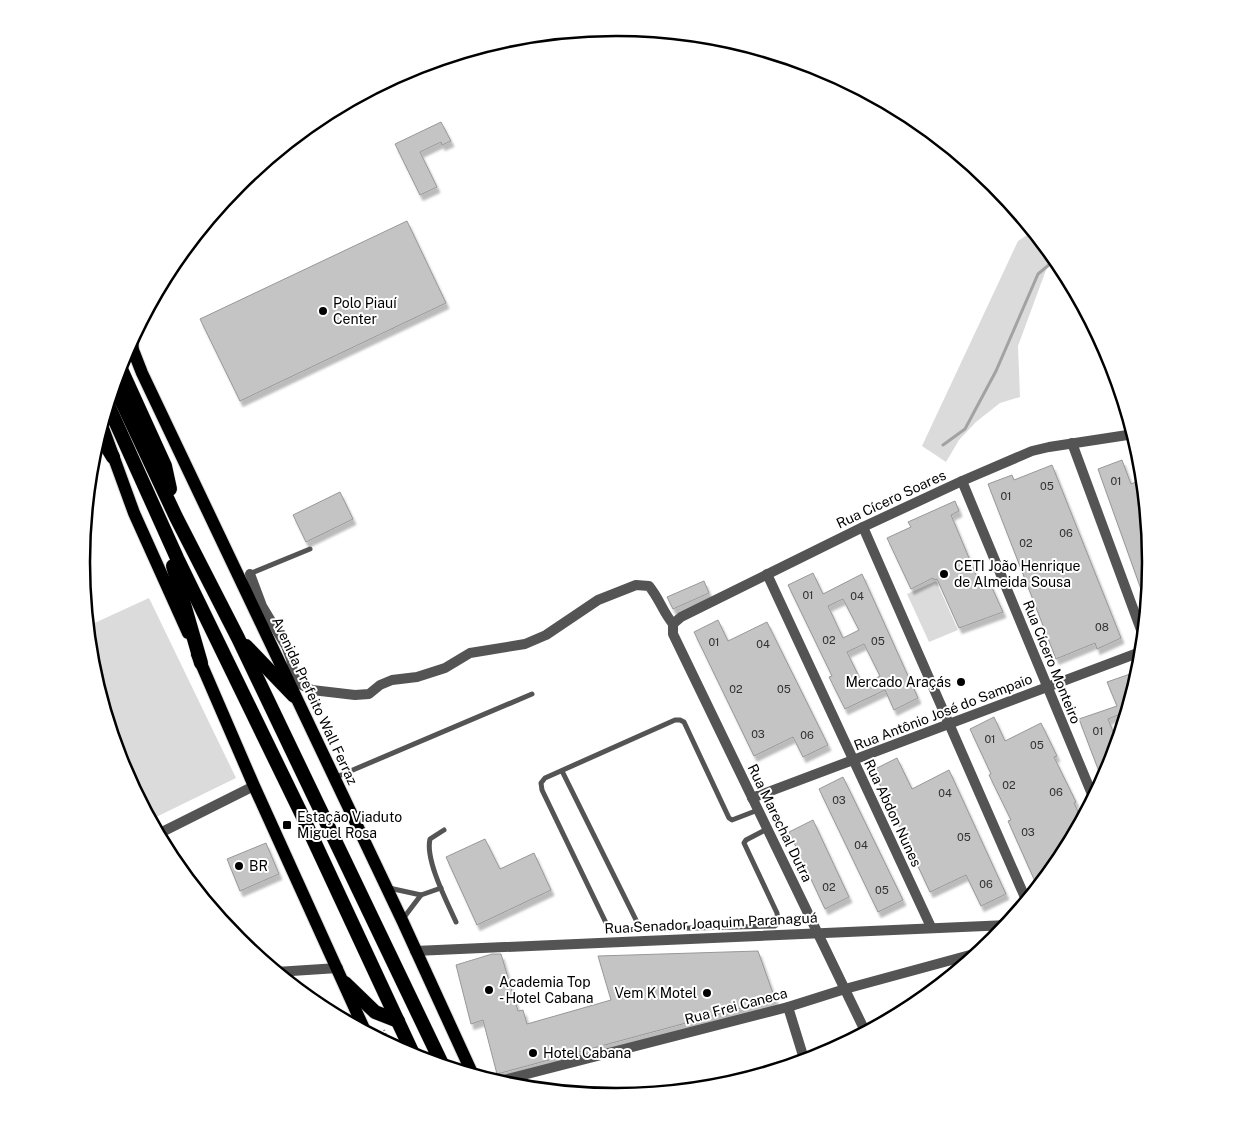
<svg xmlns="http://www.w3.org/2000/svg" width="1233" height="1125" font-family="'Public Sans',sans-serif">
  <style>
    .green { fill: #dbdbdb }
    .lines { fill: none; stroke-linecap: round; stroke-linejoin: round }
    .stream { stroke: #a2a2a2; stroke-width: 3 }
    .building { fill: #c4c4c4; stroke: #989898; fill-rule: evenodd; filter: url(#shadow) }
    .primary-casing { stroke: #dbdbdb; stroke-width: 14 }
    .trunk-casing { stroke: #dbdbdb; stroke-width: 15 }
    .path { stroke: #767676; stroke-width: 2; stroke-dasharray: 1 2.5; stroke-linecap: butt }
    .service { stroke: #545454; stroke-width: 5 }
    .minor { stroke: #545454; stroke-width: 10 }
    .primary { stroke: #000; stroke-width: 12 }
    .trunk { stroke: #000; stroke-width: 14 }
    .poi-dot { fill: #000; stroke: #fff; stroke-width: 2 }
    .labels { text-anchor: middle; stroke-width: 4; stroke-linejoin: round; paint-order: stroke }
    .number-label { font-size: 11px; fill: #313131 }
    .poi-label { font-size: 14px; fill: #000; stroke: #fff; text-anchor: start }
    .street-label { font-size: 14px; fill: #000; stroke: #fff }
    .rim { fill: none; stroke: #000; stroke-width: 2.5 }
  </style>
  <defs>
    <filter id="shadow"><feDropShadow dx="3" dy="5.5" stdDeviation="1" flood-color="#0004"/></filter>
  </defs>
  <rect width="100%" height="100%" fill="#fff"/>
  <!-- green -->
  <g class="green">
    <polygon points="1033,231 1055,258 1050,259 1018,346 1020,397 1000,403 976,422 959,440 946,462 922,446 1018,241"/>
    <polygon points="936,581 958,630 929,642 907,594"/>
    <polygon points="149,598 236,778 150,820 122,767 92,667 88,626"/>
  </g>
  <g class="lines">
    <!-- stream -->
    <polyline class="stream" points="943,445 965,429 996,371 1038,274 1056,259"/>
  </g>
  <!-- building -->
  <g class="building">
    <polygon points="441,122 451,141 442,145 441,142 420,152 437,187 420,195 395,144"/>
    <polygon points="407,221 446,303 240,401 200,319"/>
    <polygon points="1122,460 1131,484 1143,479 1147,519 1144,519 1148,529 1152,563 1147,606 1098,469"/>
    <polygon points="1052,465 1121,638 1097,649 1095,643 1056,659 988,484 1012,475 1014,480"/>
    <polygon points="340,492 353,519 306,542 293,515"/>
    <polygon points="955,501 959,511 951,515 980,584 989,581 1003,612 959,628 937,579 934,580 933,578 911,589 887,538 911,527 908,522"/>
    <path d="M813,573l10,21 39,-20 56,124 -24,12 -9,-20 -40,19 -16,-32 3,-1 -44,-91zM843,599l16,31 -16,8 -15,-32zM864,644l16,32 -17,9 -16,-33z"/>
    <polygon points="704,581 709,593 673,609 667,597"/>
    <polygon points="718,620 728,641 767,622 828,745 803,757 793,737 754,756 694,632"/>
    <polygon points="1133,673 1137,682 1128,711 1108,719 1118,744 1111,768 1103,782 1079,719 1117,706 1107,682"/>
    <polygon points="994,717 1005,741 1041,723 1057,756 1054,757 1076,802 1074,803 1082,820 1061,860 1038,888 1008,821 1011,820 989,775 991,774 970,729"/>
    <polygon points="897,758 912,789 949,770 1006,894 981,906 966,875 930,892 873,770"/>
    <polygon points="843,777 903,900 878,912 819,789"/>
    <polygon points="813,820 849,897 825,909 789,832"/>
    <polygon points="485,839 500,869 534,853 551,890 477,925 446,857"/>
    <polygon points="266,843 279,874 240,891 227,859"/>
    <polygon points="758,951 775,999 497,1074 483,1020 471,1024 456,965 492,954 501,954 518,1011 523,1010 527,1024 611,1000 598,956"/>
  </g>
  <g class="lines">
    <!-- primary casing -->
    <g class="primary-casing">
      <g id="primary">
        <polyline points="132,340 133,350 142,373 402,920 473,1075"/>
        <polyline points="102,425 134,513 188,633"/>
        <polyline points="197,654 254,786 366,1033"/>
      </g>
    </g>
    <!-- trunk casing -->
    <g class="trunk-casing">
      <g id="trunk">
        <polyline points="120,367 165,466 170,489"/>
        <polyline points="114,385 176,517 238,638 443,1066"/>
        <polyline points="108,405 177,558 300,811 415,1058"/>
        <polyline points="99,434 113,457"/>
        <polyline points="173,566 201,663"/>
        <polyline points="246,646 294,696"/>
        <polyline points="345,983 375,1012 398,1021"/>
      </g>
    </g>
    <!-- path -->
    <polyline class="path" points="384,1030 391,1046"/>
    <!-- service -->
    <g class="service">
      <polyline points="249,574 310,549"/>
      <polyline points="562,771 641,930"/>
      <polyline points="334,778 532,694"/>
      <polyline points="758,810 732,820 729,818 684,722 680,720 675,720 545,778 541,783 542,790 607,925 613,930 775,926 778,923 777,913 744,843 746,840 767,829"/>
      <path d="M444,830l-14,9c-5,21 17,63 26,83"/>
      <polyline points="389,888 421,895"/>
      <polyline points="402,920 421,895 441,888"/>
    </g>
    <!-- minor -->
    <g class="minor">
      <polyline points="1072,443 1144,638"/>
      <polyline points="962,481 1094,799"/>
      <polyline points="863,527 1027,902"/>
      <path d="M250,574l12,32 24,40 5,13 3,18 6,7 12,6 43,5 14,-1 11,-9 12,-5 25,-3 28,-9 25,-15 55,-9 21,-9 52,-35 38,-15 13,1c10,12 14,26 24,38"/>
      <polyline points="767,574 931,927"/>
      <polyline points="673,624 681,617 863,527 962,481 1032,451 1049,447 1134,434"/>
      <polyline points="673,624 673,634 866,1033"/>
      <polyline points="752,798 1143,651"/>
      <polyline points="158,834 254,786"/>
      <polyline points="415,951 1008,925"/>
      <polyline points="276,972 338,968"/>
      <polyline points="788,1007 805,1062"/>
      <polyline points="496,1082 788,1007 845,989 981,952"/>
    </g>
    <!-- primary -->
    <use href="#primary" class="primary"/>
    <!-- trunk -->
    <use href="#trunk" class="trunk"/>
  </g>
  <!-- markers -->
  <g class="poi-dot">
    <circle cx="323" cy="311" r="5"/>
    <circle cx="944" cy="574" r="5"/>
    <circle cx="961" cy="682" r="5"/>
    <rect x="282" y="820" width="10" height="10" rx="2.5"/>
    <circle cx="239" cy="866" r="5"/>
    <circle cx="489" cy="990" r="5"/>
    <circle cx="707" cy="993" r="5"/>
    <circle cx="533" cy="1053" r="5"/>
  </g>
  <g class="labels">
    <!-- number labels -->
    <g class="number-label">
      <text x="1116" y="485">01</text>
      <text x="1047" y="490">05</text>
      <text x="1006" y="500">01</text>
      <text x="1066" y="537">06</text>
      <text x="1026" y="547">02</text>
      <text x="808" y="599">01</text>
      <text x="857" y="600">04</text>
      <text x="1102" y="631">08</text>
      <text x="829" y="644">02</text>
      <text x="878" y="645">05</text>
      <text x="714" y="646">01</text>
      <text x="763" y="648">04</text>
      <text x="736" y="693">02</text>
      <text x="784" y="693">05</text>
      <text x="1098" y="735">01</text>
      <text x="758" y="738">03</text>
      <text x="807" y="739">06</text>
      <text x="990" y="743">01</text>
      <text x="1037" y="749">05</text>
      <text x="1009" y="789">02</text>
      <text x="1056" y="796">06</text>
      <text x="945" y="797">04</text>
      <text x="839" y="804">03</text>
      <text x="1028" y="836">03</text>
      <text x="964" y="841">05</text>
      <text x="861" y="849">04</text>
      <text x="986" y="888">06</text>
      <text x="829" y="891">02</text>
      <text x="882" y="894">05</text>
    </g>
    <!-- poi labels -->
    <g class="poi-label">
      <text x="333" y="308">Polo Piauí<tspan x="333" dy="16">Center</tspan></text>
      <text x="954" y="571">CETI João Henrique<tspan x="954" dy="16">de Almeida Sousa</tspan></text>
      <text x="951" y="687" text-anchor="end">Mercado Araçás</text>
      <text x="297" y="822">Estação Viaduto<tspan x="297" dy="16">Miguel Rosa</tspan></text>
      <text x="249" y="871">BR</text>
      <text x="499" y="987">Academia Top<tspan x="499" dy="16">- Hotel Cabana</tspan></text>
      <text x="697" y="998" text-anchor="end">Vem K Motel</text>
      <text x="543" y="1058">Hotel Cabana</text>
    </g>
    <!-- street labels -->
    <g class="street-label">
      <text transform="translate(891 499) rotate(-25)" y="5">Rua Cícero Soares</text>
      <text transform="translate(1052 662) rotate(68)" y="5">Rua Cícero Monteiro</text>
      <text transform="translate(315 701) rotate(65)" y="5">Avenida Prefeito Wall Ferraz</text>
      <text transform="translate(943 712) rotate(-21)" y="5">Rua Antônio José do Sampaio</text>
      <text transform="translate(893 813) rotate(65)" y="5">Rua Abdon Nunes</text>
      <text transform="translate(780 823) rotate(64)" y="5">Rua Marechal Dutra</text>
      <text transform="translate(711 923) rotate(-3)" y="5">Rua Senador Joaquim Paranaguá</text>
      <text transform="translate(736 1006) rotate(-15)" y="5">Rua Frei Caneca</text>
    </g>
  </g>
  <!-- crop -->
  <path d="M0 0H1233V1125H0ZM90 562a526 526 0 1 1 1052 0a526 526 0 1 1-1052 0Z" fill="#fff" fill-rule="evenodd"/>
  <path class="rim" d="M90 562a526 526 0 1 1 1052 0a526 526 0 1 1-1052 0Z"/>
</svg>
